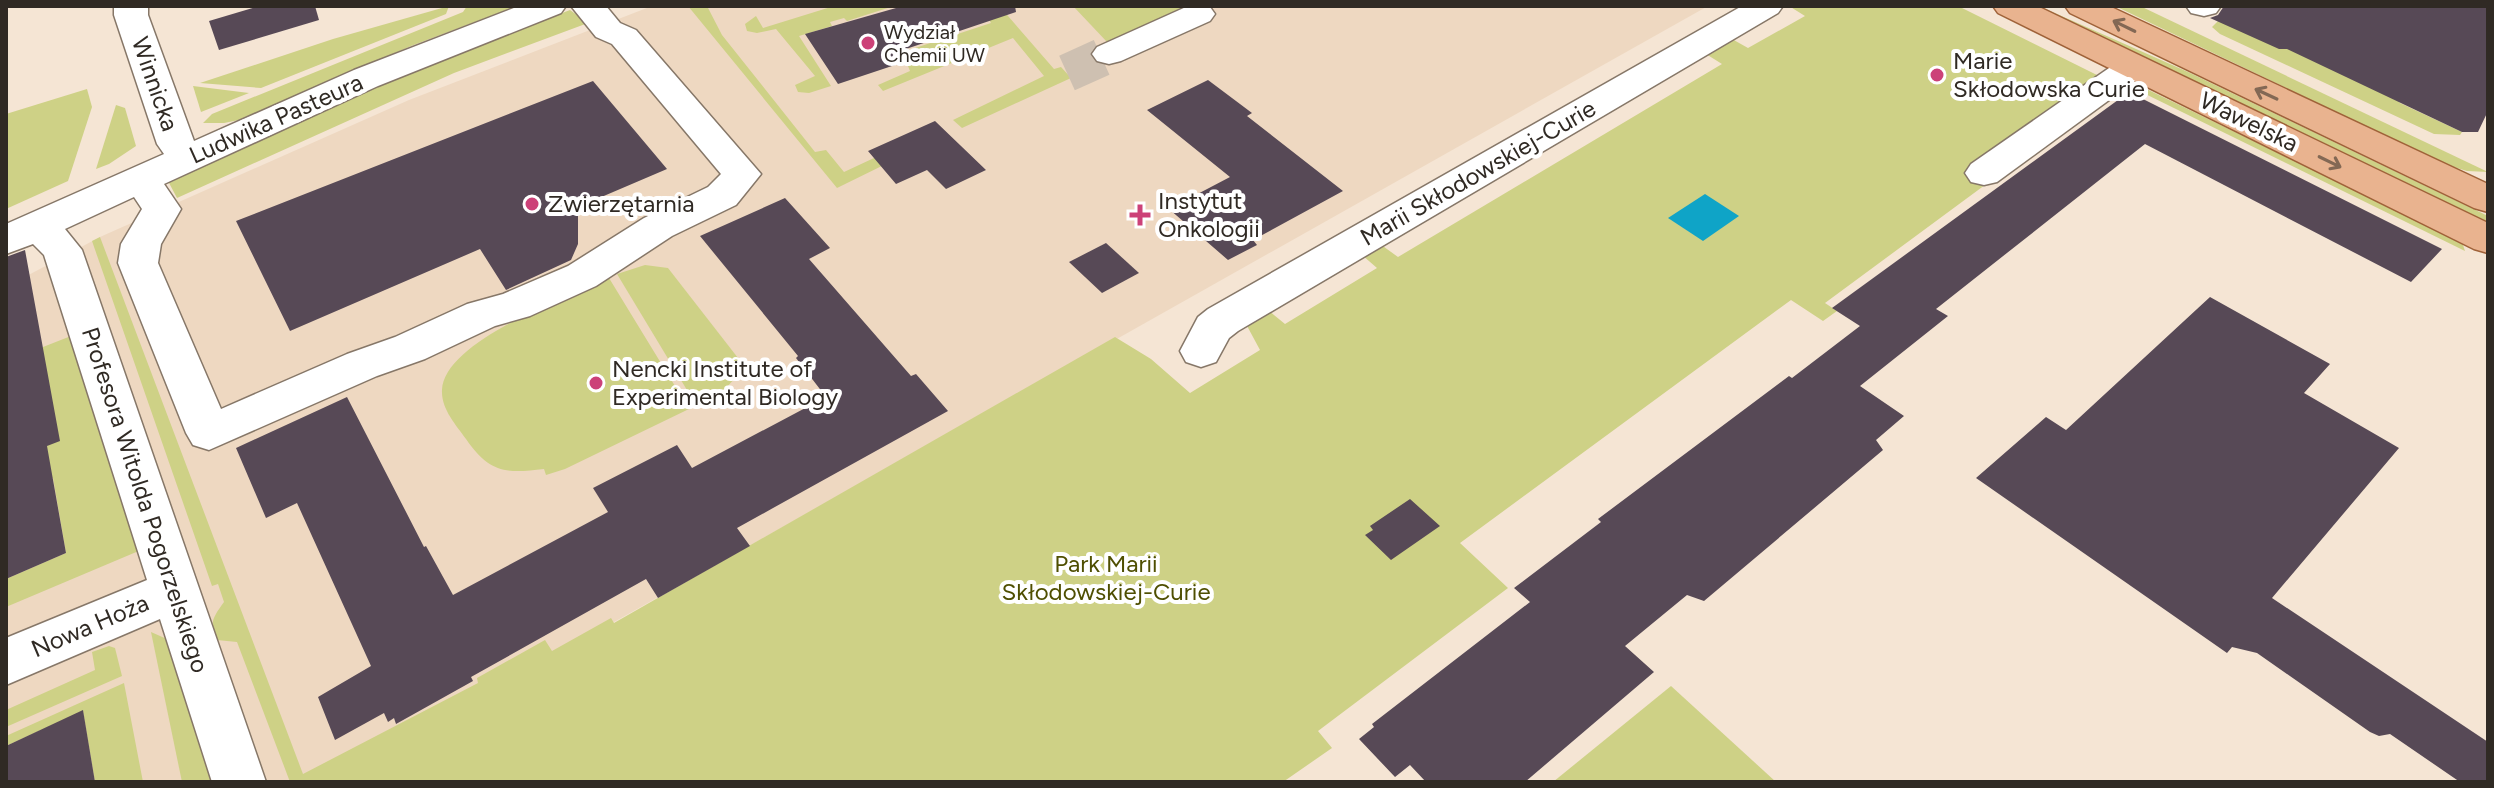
<svg xmlns="http://www.w3.org/2000/svg" width="2494" height="788" font-family="Figtree,sans-serif">
  <style>
    .built { fill: #eed8c1 }
    .green { fill: #ced186 }
    .water { fill: #0fa4c7 }
    .building { fill: #574956 }
    .lines { fill: none; stroke-linecap: round; stroke-linejoin: round }
    .minor-tunnel { stroke: #cec0b1; stroke-width: 38; stroke-dasharray: 38 19; stroke-linecap: butt }
    .minor-casing { stroke: #867768; stroke-width: 3 }
    .major-casing { stroke: #9f6239; stroke-width: 3 }
    .minor { fill: #fff; fill-rule: evenodd }
    .major { fill: #e9b38f; fill-rule: evenodd }
    .oneway { stroke: #836854 }
    .poi-dot { fill: #cc4178; stroke: #fff; stroke-width: 3 }
    .labels { text-anchor: middle; stroke-width: 8; stroke-linejoin: round; paint-order: stroke }
    .far-poi-label { font-size: 20px; fill: #302a24; stroke: #fff; text-anchor: start }
    .poi-label { font-size: 24px; fill: #302a24; stroke: #fff; text-anchor: start }
    .street-label { font-size: 24px; fill: #302a24; stroke: #fff }
    .park-label { font-size: 24px; fill: #4f4f02; stroke: #fff }
  </style>
  <rect width="100%" height="100%" fill="#f5e5d4"/>
  <!-- built -->
  <polygon class="built" points="652,6 1708,6 330,782 6,782 6,287 100,237 409,100"/>
  <!-- green -->
  <g class="green">
    <polygon points="449,6 446,14 261,88 200,83 333,39"/>
    <polygon points="467,6 517,6 411,46 244,119 224,123 203,123 212,114 463,12"/>
    <polygon points="688,6 707,6 722,35 815,152 826,150 844,172 904,144 892,161 837,188"/>
    <polygon points="834,6 894,6 847,21 844,18 830,22 832,26 799,36 831,86 809,93 798,92 795,85 815,76 776,29 757,33 747,31 745,24 756,16 763,28"/>
    <polygon points="1073,6 1180,6 1183,9 1108,43"/>
    <path d="M1789,6h169l143,71 -112,105 -164,121 12,8 -14,10 -32,-21 -331,243 48,45 -190,143 14,17 -49,34h-993l-53,-140 -20,-2c-9,-17 -3,-24 7,-38l-6,-18 -6,2 -120,-345 8,-4 203,537 175,-91 -1,-5 68,-38 7,11 59,-33 3,5 501,-286 36,22 39,34 70,-43 -14,-26 22,-14 17,14 92,-56 -15,-13 18,-11 18,13 324,-193 -16,-10 26,-15 16,9 57,-32z"/>
    <polygon points="2039,6 2188,72 2488,216 2488,222"/>
    <polygon points="2115,6 2140,6 2488,172 2467,171 2447,165"/>
    <polygon points="1002,9 1054,69 1061,67 1071,78 962,128 953,120 1044,76 1013,38 883,91 878,85 910,71 906,61 912,59 906,51 991,23 987,16"/>
    <polygon points="570,10 588,23 454,73 177,198 168,181 366,89"/>
    <polygon points="2221,18 2396,98 2400,103 2462,132 2460,135 2434,134 2220,34 2212,27"/>
    <polygon points="2132,82 2462,242 2465,251 2125,84"/>
    <polygon points="193,86 249,93 201,112"/>
    <polygon points="87,89 92,107 68,181 6,209 6,114"/>
    <polygon points="116,105 125,108 136,146 109,164 96,169"/>
    <polygon points="645,265 668,268 738,358 739,374 724,390 696,405 617,274"/>
    <path d="M609,278l80,131 -124,60 -19,6 -2,-6c-40,5 -55,3 -78,-30 -10,-14 -25,-30 -24,-49 2,-49 127,-94 167,-112z"/>
    <polygon points="71,336 141,550 6,607 6,579 66,553 53,478 24,488 43,347"/>
    <polygon points="151,632 169,640 219,782 182,782"/>
    <polygon points="109,646 115,648 122,676 6,727 6,710 95,670 92,652"/>
    <polygon points="124,683 143,782 95,782 83,711 6,746 6,736"/>
    <polygon points="1671,686 1776,782 1553,782"/>
  </g>
  <!-- water -->
  <polygon class="water" points="1705,194 1739,216 1703,241 1668,218"/>
  <!-- building -->
  <g class="building">
    <polygon points="259,6 315,6 319,20 219,50 209,21"/>
    <polygon points="903,6 1015,6 1016,12 900,51 907,61 838,84 805,34"/>
    <polygon points="2224,6 2488,6 2488,111 2478,132 2462,132 2287,49 2279,49 2210,18 2218,15"/>
    <polygon points="1208,80 1252,113 1247,116 1343,191 1253,240 1257,245 1228,260 1169,209 1230,177 1147,110"/>
    <polygon points="593,81 667,169 578,207 578,244 571,260 506,290 480,249 290,331 236,221"/>
    <polygon points="2129,92 2442,249 2411,282 2145,144 1936,309 1948,316 1860,386 1904,416 1876,440 1883,450 1704,601 1687,595 1625,646 1654,672 1525,782 1426,782 1410,765 1395,777 1359,739 1374,727 1372,724 1530,602 1514,588 1601,522 1598,519 1789,376 1792,378 1860,326 1832,308"/>
    <polygon points="935,121 986,170 946,189 927,170 896,184 868,151"/>
    <polygon points="785,198 830,248 809,259 911,376 916,374 948,411 737,528 750,546 658,598 646,579 471,677 473,681 396,724 394,718 388,722 384,713 335,740 318,697 371,666 297,503 266,518 236,448 347,397 424,547 426,546 453,595 608,512 593,488 677,445 692,468 826,397 796,358 798,356 700,236"/>
    <polygon points="1106,243 1139,273 1102,293 1069,262"/>
    <polygon points="25,250 60,441 47,446 66,553 6,579 6,257"/>
    <polygon points="2210,297 2330,364 2304,393 2399,448 2272,598 2488,742 2488,782 2460,782 2390,734 2379,736 2370,732 2257,653 2232,647 2227,653 1976,478 2046,417 2066,430"/>
    <polygon points="1410,499 1440,526 1391,560 1365,535 1373,530 1370,526"/>
    <polygon points="83,710 95,782 6,782 6,746"/>
  </g>
  <g class="lines">
    <!-- minor-tunnel -->
    <polyline class="minor-tunnel" points="1067,73 1109,54"/>
    <!-- minor casing -->
    <g class="minor-casing">
      <g id="minor">
        <polygon points="114,6 148,6 148,15 194,141 354,70 519,6 566,6 561,13 378,86 164,184 181,209 161,244 158,263 221,409 347,354 395,337 467,304 503,294 568,266 644,218 708,187 721,174 612,44 596,37 571,6 606,6 620,23 636,30 761,174 736,205 672,236 596,286 530,316 495,326 425,359 377,376 209,450 193,445 186,433 118,263 121,244 142,209 134,197 65,229 82,250 266,782 212,782 160,619 6,685 6,638 147,580 44,255 33,244 6,254 6,224 164,154 157,144 114,15"/>
        <polygon points="1742,6 1783,6 1778,13 1238,331 1229,338 1216,362 1201,367 1186,362 1180,351 1198,317 1208,309"/>
        <polygon points="2186,6 2221,6 2216,13 2204,16 2191,13"/>
        <polygon points="1186,7 1210,7 1215,14 1210,21 1121,61 1109,64 1097,61 1092,54 1097,47"/>
        <polygon points="2134,56 2146,59 2151,66 2146,73 1997,182 1984,185 1971,182 1965,173 1971,164 2122,59"/>
      </g>
    </g>
    <!-- major casing -->
    <g class="major-casing">
      <g id="major">
        <polygon points="1993,6 2037,6 2488,223 2488,253 2474,249 1998,13"/>
        <polygon points="2065,6 2109,6 2488,184 2488,212 2474,208 2070,13"/>
      </g>
    </g>
    <!-- minor -->
    <use href="#minor" class="minor"/>
    <!-- major -->
    <use href="#major" class="major"/>
  </g>
  <!-- one-way arrows -->
  <defs><path id="oneway-shaft" d="M-6 0H5M1.5-3L5.5 0L1.5 3" fill="none" stroke-width="1.6" stroke-linecap="round" stroke-linejoin="round" transform="scale(2)"/></defs>
  <g class="oneway">
    <use href="#oneway-shaft" transform="translate(2124 26) rotate(-154)"/>
    <use href="#oneway-shaft" transform="translate(2266 94) rotate(-155)"/>
    <use href="#oneway-shaft" transform="translate(2330 162) rotate(26)"/>
  </g>
  <!-- markers -->
  <g class="poi-dot">
    <circle cx="868" cy="43" r="8"/>
    <circle cx="1937" cy="75" r="8"/>
    <circle cx="532" cy="204" r="8"/>
    <path d="M1136 203h8v8h8v8h-8v8h-8v-8h-8v-8h8z"/>
    <circle cx="596" cy="383" r="8"/>
  </g>
  <g class="labels">
    <!-- far-poi labels -->
    <g class="far-poi-label">
      <text x="884" y="39">Wydział<tspan x="884" dy="23">Chemii UW</tspan></text>
    </g>
    <!-- poi labels -->
    <g class="poi-label">
      <text x="1953" y="69">Marie<tspan x="1953" dy="28">Skłodowska Curie</tspan></text>
      <text x="1158" y="209">Instytut<tspan x="1158" dy="28">Onkologii</tspan></text>
      <text x="548" y="212">Zwierzętarnia</text>
      <text x="612" y="377">Nencki Institute of<tspan x="612" dy="28">Experimental Biology</tspan></text>
    </g>
    <!-- street labels -->
    <g class="street-label">
      <text transform="translate(155 84) rotate(71)" y="8">Winnicka</text>
      <text transform="translate(276 119) rotate(-24)" y="8">Ludwika Pasteura</text>
      <text transform="translate(2249 122) rotate(26)" y="8">Wawelska</text>
      <text transform="translate(1478 173) rotate(-30)" y="8">Marii Skłodowskiej-Curie</text>
      <text transform="translate(145 500) rotate(72)" y="8">Profesora Witolda Pogorzelskiego</text>
      <text transform="translate(90 626) rotate(-23)" y="8">Nowa Hoża</text>
    </g>
    <!-- park labels -->
    <g class="park-label">
      <text x="1106" y="572">Park Marii<tspan x="1106" dy="28">Skłodowskiej-Curie</tspan></text>
    </g>
  </g>
  <!-- border -->
  <rect width="2494" height="788" fill="none" stroke="#302a24" stroke-width="16"/>
</svg>
